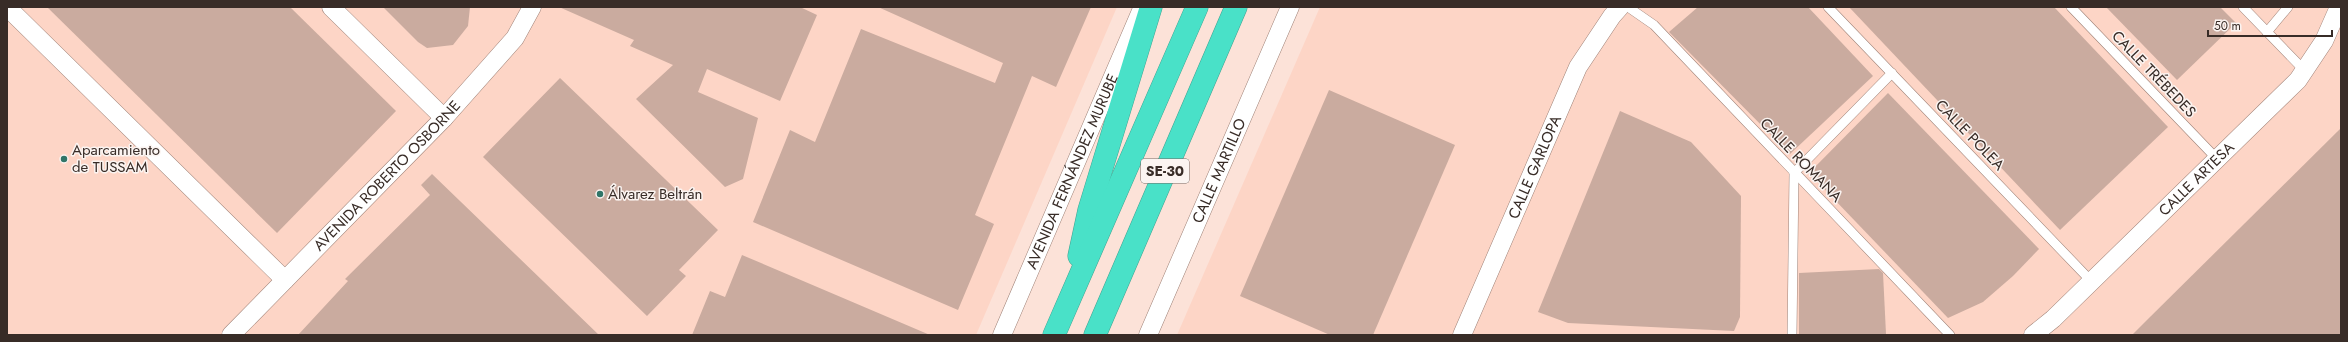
<svg xmlns="http://www.w3.org/2000/svg" width="2348" height="342" font-family="Jost,sans-serif">
  <style>
    .built { fill: #fdd5c6 }
    .building { fill: #caab9f }
    .lines { fill: none; stroke-linecap: round; stroke-linejoin: round }
    .lane-casing { stroke: #9f8277; stroke-width: 10 }
    .street-casing { stroke: #9f8277; stroke-width: 19 }
    .highway-casing { stroke: #43a290; stroke-width: 23 }
    .lane { stroke: #fff; stroke-width: 9 }
    .street { stroke: #fff; stroke-width: 18 }
    .highway { stroke: #49e1c8; stroke-width: 22 }
    .poi-dot { fill: #307568; stroke: #fbf4f1; stroke-width: 1.5 }
    .labels { text-anchor: middle; stroke-width: 3; stroke-linejoin: round; paint-order: stroke }
    .shield { fill: #fbf4f1; stroke: #726864; stroke-width: 1 }
    .shield-label { font-size: 14px; font-weight: bold; fill: #382c27 }
    .street-label { font-size: 15px; fill: #382c27; stroke: #fbf4f1 }
    .poi-label { font-size: 15px; fill: #382c27; stroke: #fbf4f1; text-anchor: start }
  </style>
  <rect width="100%" height="100%" fill="#fce2d8"/>
  <!-- built -->
  <g class="built">
    <polygon points="7,7 1117,7 976,335 7,335"/>
    <polygon points="1320,7 2341,7 2341,335 1177,335"/>
  </g>
  <!-- building -->
  <g class="building">
    <polygon points="47,7 290,7 396,111 277,233"/>
    <polygon points="383,7 470,7 468,26 453,45 427,48 418,42"/>
    <polygon points="559,7 800,7 817,15 780,101 707,69 698,92 758,118 743,179 725,187 636,99 673,65 630,46 634,40"/>
    <polygon points="878,7 1091,7 1056,87 1032,76 975,215 994,224 958,310 753,222 790,130 815,142 861,29 995,83 1003,63"/>
    <polygon points="1698,7 1808,7 1873,76 1790,154 1669,32"/>
    <polygon points="1849,7 2054,7 2168,127 2060,230"/>
    <polygon points="2106,7 2220,7 2236,23 2177,80"/>
    <polygon points="560,78 718,230 679,270 686,276 647,316 483,157"/>
    <polygon points="1329,90 1455,145 1373,335 1330,335 1240,296"/>
    <polygon points="1888,93 2039,249 2013,276 1983,302 1948,318 1809,173"/>
    <polygon points="1620,111 1691,142 1741,196 1740,317 1734,331 1568,323 1538,312"/>
    <polygon points="2341,128 2341,335 2132,335 2146,321"/>
    <polygon points="432,174 599,335 298,335 348,281 345,279 430,195 421,185"/>
    <polygon points="742,255 930,335 692,335 710,291 725,297"/>
    <polygon points="1879,269 1883,273 1886,334 1799,335 1799,273"/>
  </g>
  <g class="lines">
    <!-- lane casing -->
    <g class="lane-casing">
      <g id="lane">
        <polyline points="1628,7 1654,25 1950,335"/>
        <polyline points="1828,7 2092,282"/>
        <polyline points="2071,7 2217,159"/>
        <polyline points="2243,7 2304,70"/>
        <polyline points="2267,32 2288,7"/>
        <polyline points="1792,335 1794,173 1892,73"/>
      </g>
    </g>
    <!-- street casing -->
    <g class="street-casing">
      <g id="street">
        <polyline points="7,7 285,280"/>
        <polyline points="331,7 444,118"/>
        <path id="s1" d="M231,335l213,-217 71,-80 17,-31"/>
        <path id="s2" d="M1002,335l139,-324"/>
        <path id="s3" d="M1148,335l142,-328"/>
        <path id="s4" d="M1462,335l116,-268 34,-51 8,-9"/>
        <path id="s5" d="M2033,335l20,-16 245,-239 26,-39 15,-34"/>
      </g>
    </g>
    <!-- highway casing -->
    <g class="highway-casing">
      <g id="highway">
        <polyline points="1079,256 1089,210 1151,7"/>
        <polyline points="1054,335 1197,7"/>
        <polyline points="1095,335 1236,7"/>
      </g>
    </g>
    <!-- lane -->
    <use href="#lane" class="lane"/>
    <!-- street -->
    <use href="#street" class="street"/>
    <!-- highway -->
    <use href="#highway" class="highway"/>
  </g>
  <!-- markers -->
  <g class="poi-dot">
    <circle cx="64" cy="159" r="4"/>
    <circle cx="600" cy="194" r="4"/>
  </g>
  <g class="labels">
    <!-- shield labels -->
    <rect class="shield" x="1141" y="159" width="48" height="24" rx="3"/>
    <g class="shield-label">
      <text x="1165" y="176">SE-30</text>
    </g>
    <!-- street labels -->
    <g class="street-label">
      <text transform="translate(2154 74) rotate(46)" y="5">CALLE TRÉBEDES</text>
      <text transform="translate(1970 135) rotate(46)" y="5">CALLE POLEA</text>
      <text transform="translate(1801 160) rotate(46)" y="5">CALLE ROMANA</text>
      <text dy="5" stroke="none"><textPath href="#s4" startOffset="183">CALLE GARLOPA</textPath></text>
      <text dy="5" stroke="none"><textPath href="#s2" startOffset="178">AVENIDA FERNÁNDEZ MURUBE</textPath></text>
      <text dy="5" stroke="none"><textPath href="#s3" startOffset="179">CALLE MARTILLO</textPath></text>
      <text dy="5" stroke="none"><textPath href="#s1" startOffset="223">AVENIDA ROBERTO OSBORNE</textPath></text>
      <text dy="5" stroke="none"><textPath href="#s5" startOffset="226">CALLE ARTESA</textPath></text>
    </g>
    <!-- poi labels -->
    <g class="poi-label">
      <text x="72" y="155">Aparcamiento<tspan x="72" dy="17">de TUSSAM</tspan></text>
      <text x="608" y="199">Álvarez Beltrán</text>
    </g>
  </g>
  <!-- border -->
  <rect width="2348" height="342" fill="none" stroke="#382c27" stroke-width="16"/>
  <!-- scale -->
  <path d="M2208 30v6h124v-6" fill="none" stroke="#382c27" stroke-width="2"/>
  <text x="2214" y="30" font-size="12" fill="#382c27" stroke="#fbf4f1" stroke-width="3" paint-order="stroke">50 m</text>
</svg>
